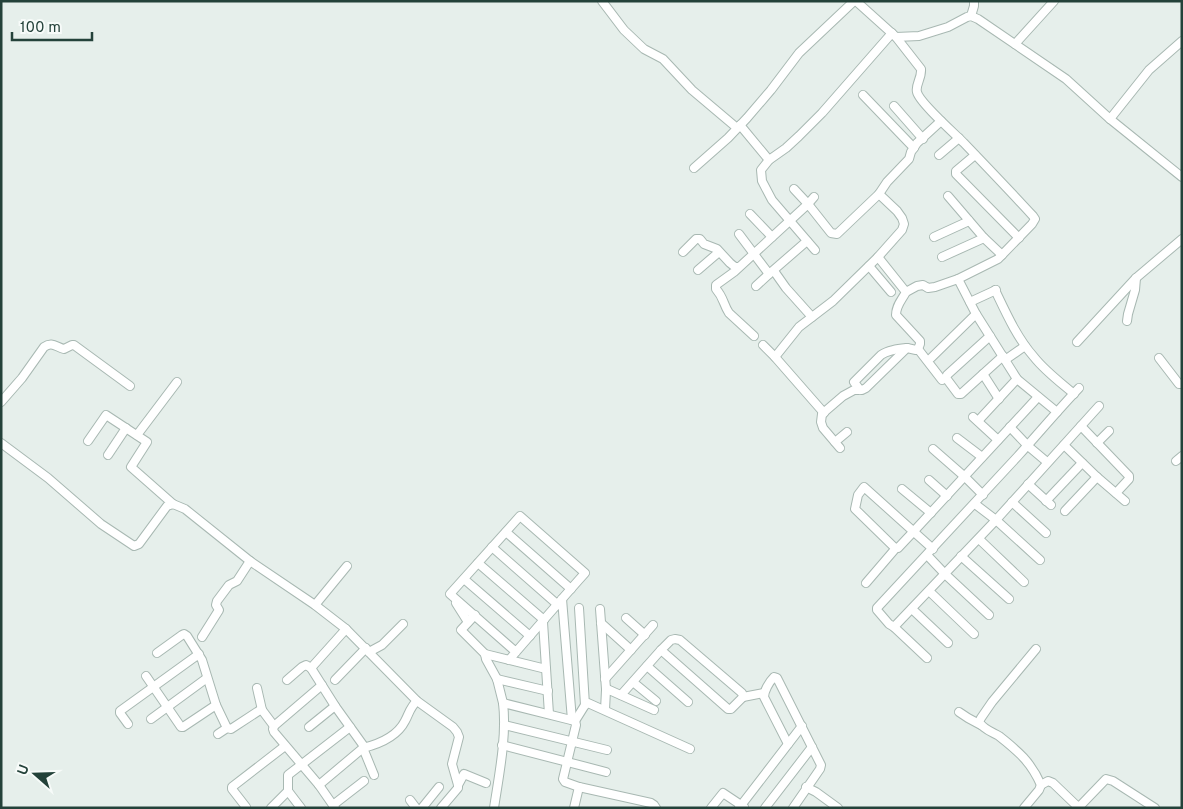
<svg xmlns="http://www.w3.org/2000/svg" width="1183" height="809" font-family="Overpass,sans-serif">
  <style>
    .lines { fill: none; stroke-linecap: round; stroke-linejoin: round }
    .minor-casing { stroke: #a8b8b2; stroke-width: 10 }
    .minor { stroke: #fff; stroke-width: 8 }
  </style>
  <rect width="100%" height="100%" fill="#e6efeb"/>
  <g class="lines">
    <!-- minor casing -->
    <g class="minor-casing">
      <g id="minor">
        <polyline points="602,1 624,30 644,49 663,59 692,90 737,128"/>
        <polyline points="856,1 896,37 919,36 948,27 967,17 971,16 978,19 1066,79 1110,119 1182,177"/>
        <polyline points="971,16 974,6 974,1"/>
        <path d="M896,37l25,32c1,9 -6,16 -4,23 2,10 38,42 47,51 23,24 46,48 69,73l2,3 -3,5 -34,35 -40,20 18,35 41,65 40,33"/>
        <polyline points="1015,44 1054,1"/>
        <polyline points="863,95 914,148"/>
        <polyline points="894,106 923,139"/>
        <polyline points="1110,119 1149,70 1182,41"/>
        <polyline points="740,125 769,160"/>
        <polyline points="939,155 959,138"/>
        <polyline points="975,155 956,171 956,174 1019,238"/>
        <polyline points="694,168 728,138 747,118 771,90 799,53 854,1"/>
        <polyline points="794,189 808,204 814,197"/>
        <polyline points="948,196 984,238 1002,255"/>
        <polyline points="750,214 772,237"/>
        <polyline points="739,234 769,274 807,241"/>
        <polyline points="934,237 969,221"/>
        <polyline points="815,250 772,200 762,181 761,170 769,160 786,148 799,136 822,113 892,33"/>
        <polyline points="683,252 696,239 700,239 704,244 717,249 730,263 735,267 738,267"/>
        <path d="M878,257l28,35c-4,8 -10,13 -10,23l24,26v3l-2,5"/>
        <polyline points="942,257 984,238"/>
        <polyline points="869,266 891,292"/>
        <polyline points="698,270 719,252"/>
        <polyline points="774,271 786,288 812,317"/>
        <polyline points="756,286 769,274"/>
        <path d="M995,290c11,23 22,48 39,67 11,14 26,25 40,37"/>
        <polyline points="906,292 917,286 923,285 928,288 935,287 958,279"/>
        <polyline points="970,302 996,290"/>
        <polyline points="1127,321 1128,314 1135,290 1136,278"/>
        <path d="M754,336l-25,-23c-6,-9 -5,-15 -13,-24v-4l18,-13 74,-68 23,29 6,1 42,-40 8,-12 22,-23 2,-7 6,-9 24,-22"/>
        <polyline points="990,336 947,375 946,378 958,394 961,394 1003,356"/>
        <polyline points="1077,342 1136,278 1182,239"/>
        <polyline points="763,345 775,357 824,413"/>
        <polyline points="775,357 799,327 833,301 878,257 902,230 904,224 902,218 897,211 879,194"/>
        <polyline points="931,358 976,314"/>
        <polyline points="1159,358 1179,384 1182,384"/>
        <polyline points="1005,360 1025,346"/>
        <polyline points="983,374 999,399"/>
        <path d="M1079,388c-21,22 -41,46 -61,68 -47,51 -94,102 -141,152v2l12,14 5,3 102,-107 103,-114"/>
        <path d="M860,390l-6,-8 27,-27c7,-5 17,-6 26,-7"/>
        <path d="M1,402l21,-24 22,-31c8,-6 12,0 20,2l8,-4h2l56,41"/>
        <polyline points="973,417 998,440"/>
        <polyline points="978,421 1017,379"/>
        <polyline points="1081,426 1129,476 1129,479 1116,493"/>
        <polyline points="1010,427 1028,446 1047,462"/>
        <polyline points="137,435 177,382"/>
        <polyline points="957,438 982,457"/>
        <polyline points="88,441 106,415 147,442 131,467 173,504"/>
        <polyline points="835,442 847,432"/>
        <polyline points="1,443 48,478 101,524 134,546 139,544 167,506 173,504 185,509 250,561 315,605 346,629 417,701 453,727 457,732 459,737 452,764 458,785 458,788 441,808"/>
        <polyline points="1097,443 1109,431"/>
        <polyline points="1064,445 1097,477 1125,501"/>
        <polyline points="840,448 823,428 821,422 822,414 843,396 854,390 862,390 866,388 907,348 916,350 918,349 942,380"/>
        <polyline points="933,449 965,477 983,495"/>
        <polyline points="108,455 126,428"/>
        <polyline points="1176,461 1182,456"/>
        <polyline points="929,480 947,496"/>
        <polyline points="1028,484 1051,505"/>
        <polyline points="902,489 931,513"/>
        <polyline points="1046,501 1082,463"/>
        <polyline points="1012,502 1046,533"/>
        <polyline points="975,504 996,520 1040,560"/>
        <polyline points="1065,511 1097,477"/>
        <polyline points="506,532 571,589"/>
        <polyline points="979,539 1024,582"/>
        <polyline points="492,547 558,605"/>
        <polyline points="933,549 864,487 858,495 855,509 895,548 898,548 914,531 1038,397"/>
        <polyline points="927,555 945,574 989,615"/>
        <polyline points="961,556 1009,599"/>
        <polyline points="478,563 544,620"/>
        <polyline points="464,579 530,636"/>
        <polyline points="866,583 896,548"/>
        <polyline points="929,591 974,634"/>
        <polyline points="562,599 572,720"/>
        <polyline points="456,603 468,622"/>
        <polyline points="315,605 347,566"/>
        <polyline points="579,608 585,705"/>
        <polyline points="600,609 606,689"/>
        <polyline points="912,609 948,643"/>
        <polyline points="475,615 461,630 485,654 486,659 497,679 503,703"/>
        <polyline points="626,618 645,635"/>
        <polyline points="543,622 549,714"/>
        <polyline points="601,623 631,650"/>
        <polyline points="894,627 927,658"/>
        <polyline points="202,637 219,610 216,605 217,601 229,585 237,581 250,561"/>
        <polygon points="675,639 680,640 742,693 743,697 731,709 728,709 661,650 671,640"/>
        <path d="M1036,649l-44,53 -11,16 -2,4c4,7 13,10 20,14 19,15 32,26 42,49"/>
        <polyline points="369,652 382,645 403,624"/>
        <polyline points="485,654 546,669"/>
        <path d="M509,660c25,-29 50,-58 76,-87l-65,-57 -70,78 66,58"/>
        <polyline points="647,666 688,702"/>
        <polyline points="146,676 181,727 183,727 216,705 202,660 187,636 184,634 182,635 157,653"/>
        <polyline points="497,679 548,691"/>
        <polyline points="605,679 653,625"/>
        <polyline points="287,680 302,667 306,665 311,668"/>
        <polyline points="335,680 366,648"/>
        <polyline points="633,682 656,701"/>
        <polyline points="257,688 262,710"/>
        <polyline points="621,695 661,650"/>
        <polyline points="743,697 764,693"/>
        <polyline points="216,705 227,728 231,729 260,710 262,710 274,726"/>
        <polyline points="605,710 606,690 607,689 654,710"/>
        <polyline points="959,712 968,718 981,725"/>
        <polyline points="151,719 207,678"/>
        <polyline points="575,721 585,705 588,703 690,749"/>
        <polyline points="128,724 120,713 120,711 199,654"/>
        <polyline points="504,725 607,750"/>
        <polyline points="274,726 273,729 274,732 319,785 335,808"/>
        <polyline points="274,726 322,685"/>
        <polyline points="309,727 335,706"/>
        <polyline points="218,734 227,728"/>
        <path d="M788,744l-24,-47c0,-6 5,-15 10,-20l3,1 44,87 -1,4 -27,39"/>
        <polyline points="502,745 606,772"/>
        <path d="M374,775l-11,-27c16,-4 34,-11 42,-27 4,-7 5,-14 12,-20"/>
        <polyline points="319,785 363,748 363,745 335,706 311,668 346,629"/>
        <polyline points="458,785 464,774 486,783"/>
        <polyline points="806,787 816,792 838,808"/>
        <polyline points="410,800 416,808"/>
        <polyline points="333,805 364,781"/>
        <polyline points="246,807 232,789 232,787 285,746"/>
        <polyline points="271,808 288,791"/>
        <polyline points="301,808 288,791 288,775 350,727"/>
        <polyline points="422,808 439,787"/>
        <path d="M494,808c5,-33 13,-72 9,-105l72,18 1,4 -13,54 2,3 14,5 72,16 3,2 2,3"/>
        <polyline points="574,808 579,787"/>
        <polyline points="711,808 723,793 744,807"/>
        <polyline points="739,808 802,726"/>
        <polyline points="765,808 812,747"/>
        <polyline points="1024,808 1039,790 1041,785 1048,781 1053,783 1077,806 1080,806 1106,779 1113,781 1155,808"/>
      </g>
    </g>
    <!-- minor -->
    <use href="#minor" class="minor"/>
  </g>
  <!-- border -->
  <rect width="1183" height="809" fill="none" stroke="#24423a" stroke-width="5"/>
  <!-- north arrow -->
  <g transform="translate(35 774) rotate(290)" stroke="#f7fbf9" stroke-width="4" paint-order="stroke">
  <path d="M0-4L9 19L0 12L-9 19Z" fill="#24423a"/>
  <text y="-8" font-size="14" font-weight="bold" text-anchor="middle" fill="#24423a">U</text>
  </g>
  <!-- scale -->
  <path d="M12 32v8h80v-8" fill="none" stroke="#24423a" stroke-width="2.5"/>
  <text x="20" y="32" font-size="15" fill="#24423a" stroke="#f7fbf9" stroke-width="4" paint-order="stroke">100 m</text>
</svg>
